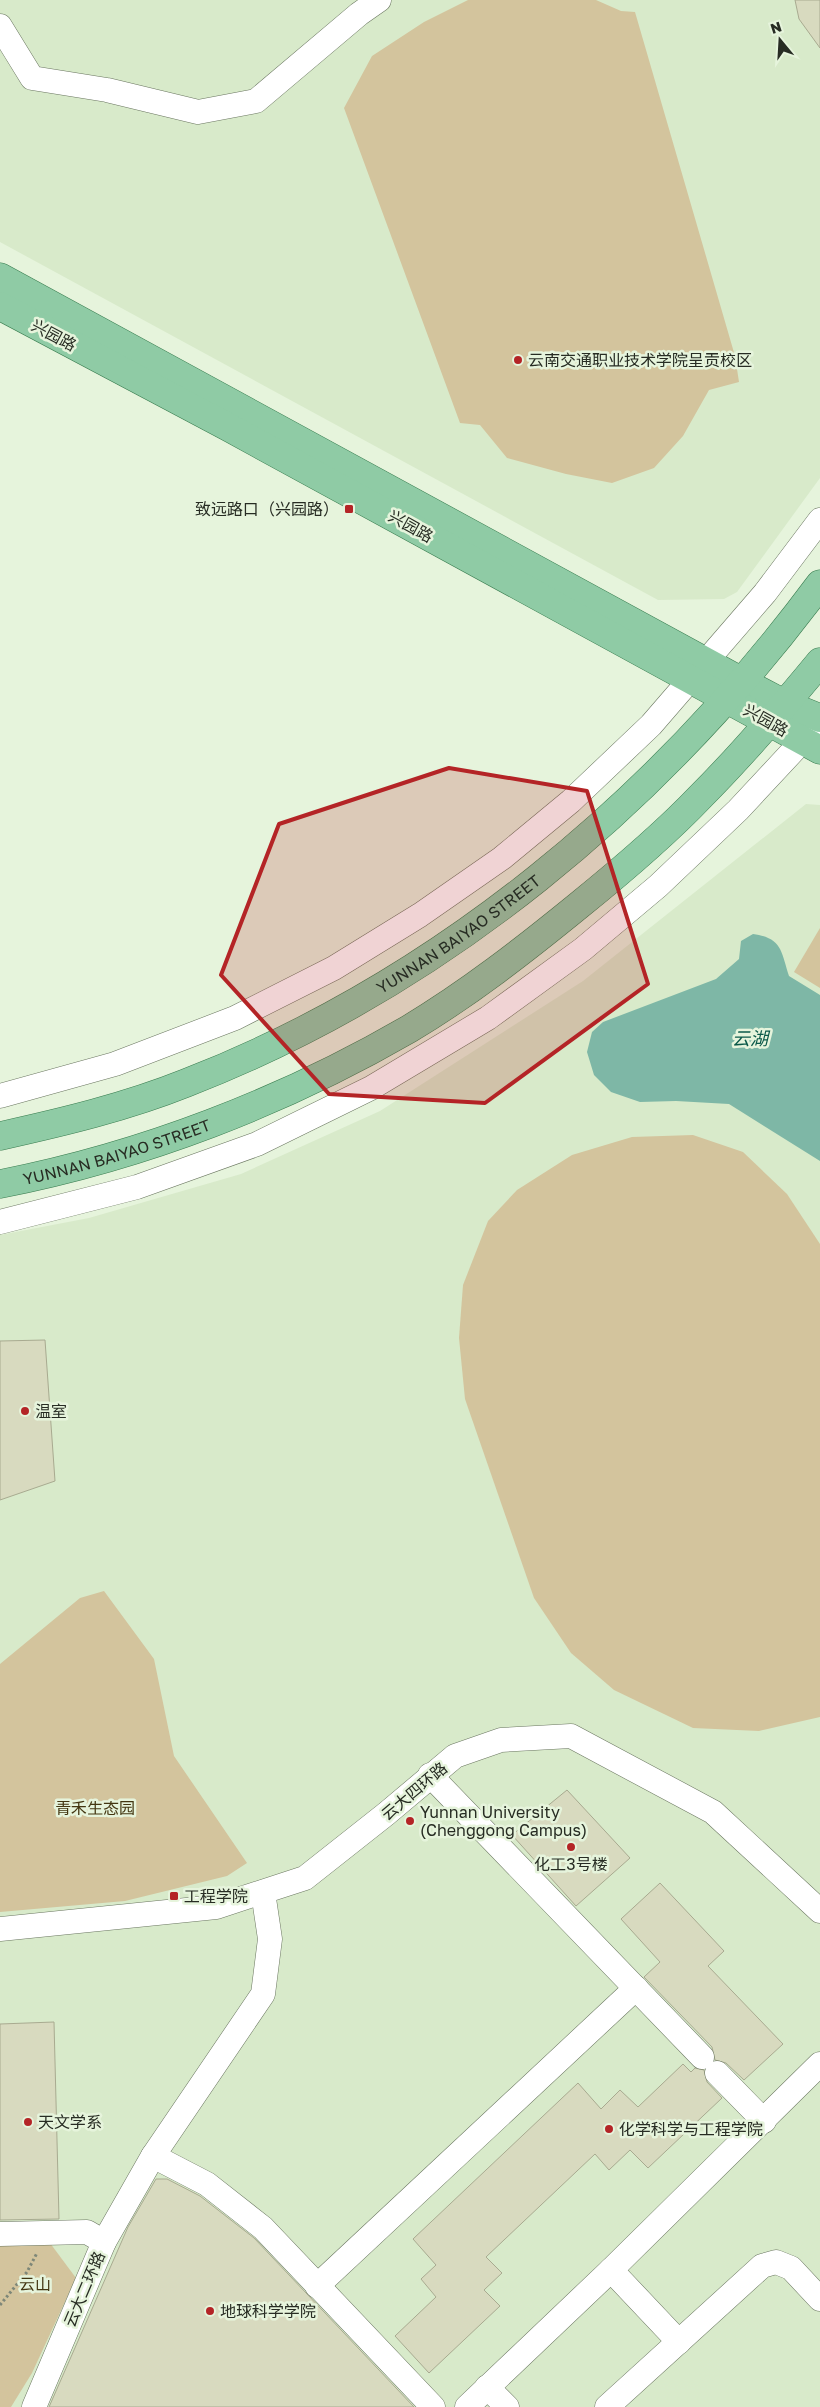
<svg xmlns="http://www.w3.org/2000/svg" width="820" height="2407" font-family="'Golos Text','Noto Sans SC',sans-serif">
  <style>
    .built { fill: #d8eaca }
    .green { fill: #d3c49d }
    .water { fill: #7eb7a6 }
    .building { fill: #d8dabf; stroke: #a8aa90 }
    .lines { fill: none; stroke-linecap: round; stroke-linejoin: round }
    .minor-casing { stroke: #6a7660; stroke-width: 25 }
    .major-casing { stroke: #3a7d50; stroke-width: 29 }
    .path { stroke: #7e8778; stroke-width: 3; stroke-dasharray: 2.5 2.5; stroke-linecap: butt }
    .minor { stroke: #fff; stroke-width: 24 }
    .major { stroke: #8fcba5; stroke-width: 28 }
    .marked { fill: #b42426; fill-opacity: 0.2; stroke: #b42426; stroke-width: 4; stroke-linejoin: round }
    .poi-dot { fill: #b42426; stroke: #e6f4dc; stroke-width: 2 }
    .labels { text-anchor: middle; stroke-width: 5; stroke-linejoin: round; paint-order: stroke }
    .street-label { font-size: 16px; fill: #272c23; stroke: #e6f4dc }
    .poi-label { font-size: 16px; fill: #272c23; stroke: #e6f4dc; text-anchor: start }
    .park-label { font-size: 16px; fill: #433611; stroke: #e6f4dc }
    .water-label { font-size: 18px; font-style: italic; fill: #0b5949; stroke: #e6f4dc }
  </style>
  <rect width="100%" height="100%" fill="#e6f4dc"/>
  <!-- built -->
  <g class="built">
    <polygon points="0,0 820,0 820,478 737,592 724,599 658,600 0,242"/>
    <polygon points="806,804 820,805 820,2407 0,2407 0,1235 89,1218 241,1174 380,1111 583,981"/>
  </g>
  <!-- green -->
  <g class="green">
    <polygon points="468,0 596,0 621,11 635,12 735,356 739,382 709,390 683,436 654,468 612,483 566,474 507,458 480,425 460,423 344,108 372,56 424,22"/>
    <polygon points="820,928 820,988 794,972"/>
    <polygon points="693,1135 743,1152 787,1194 820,1244 820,1717 759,1731 693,1728 614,1690 571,1653 534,1598 465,1399 459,1338 463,1285 488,1221 517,1190 572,1155 632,1137"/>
    <polygon points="104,1591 154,1659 174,1756 247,1863 227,1876 125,1901 0,1912 0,1664 80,1598"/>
    <polygon points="0,2240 50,2243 76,2278 32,2373 11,2407 0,2407"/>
  </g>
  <!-- water -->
  <path class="water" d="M753,934c29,4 28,17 36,42l31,19v166l-91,-57 -53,-3 -36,1 -29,-10 -17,-17 -7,-23 5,-20 11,-10 113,-43 23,-20 2,-18z"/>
  <!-- building -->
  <g class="building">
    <polygon points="795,0 820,0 820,48 799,19"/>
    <polygon points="45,1340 55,1481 0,1500 0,1341"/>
    <polygon points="567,1790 630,1858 576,1906 512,1835"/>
    <polygon points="660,1883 724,1951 708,1966 783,2044 744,2080 726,2063 715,2060 712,2047 644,1977 660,1962 621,1919"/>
    <polygon points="54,2022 59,2219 0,2220 0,2024"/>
    <polygon points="683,2064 691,2072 695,2068 704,2070 707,2082 722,2098 648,2168 630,2150 609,2170 595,2154 486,2257 502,2273 484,2290 500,2306 429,2373 395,2336 436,2297 421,2279 436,2265 413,2239 578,2083 601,2109 620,2090 638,2107"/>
    <polygon points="156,2179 167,2179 200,2196 254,2238 414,2407 49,2407 128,2227"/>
  </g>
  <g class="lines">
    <!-- minor casing -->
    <g class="minor-casing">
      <g id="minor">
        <polyline points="0,26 32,78 107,90 198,112 256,101 359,14 379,0"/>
        <polyline points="0,1096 115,1064 235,1018 334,968 420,915 502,858 571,801 651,725 765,593 820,520"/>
        <polyline points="0,1222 137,1187 257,1144 371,1088 488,1018 583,949 658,886 738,810 820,722"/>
        <polyline points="430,1775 702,2057"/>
        <polyline points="0,1929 216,1907 305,1878 386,1814 455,1756 501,1740 571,1736 713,1812 820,1911"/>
        <polyline points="717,2073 764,2121"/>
        <polyline points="153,2156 207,2184 263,2228 433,2407"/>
        <polyline points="0,2234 87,2232 104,2242 34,2407"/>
        <polyline points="104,2242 153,2156 263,1994 270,1939 263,1892"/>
        <polyline points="611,2270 679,2342"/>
        <polyline points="317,2286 636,1988"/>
        <polyline points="487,2387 507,2407"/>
        <polyline points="467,2407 611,2270 820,2064"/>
        <polyline points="607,2407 762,2266 776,2262 791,2268 820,2299"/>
      </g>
    </g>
    <!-- major casing -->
    <g class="major-casing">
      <g id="major">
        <polyline points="0,277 743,682 785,704 820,718"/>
        <polyline points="0,306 228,427 820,750"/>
        <path id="s1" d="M0,1136c63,-14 126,-29 186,-53 255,-99 472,-281 634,-499"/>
        <path id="s2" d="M0,1184c143,-28 283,-82 409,-155 60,-36 115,-79 169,-123 42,-34 85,-70 123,-110 42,-42 81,-88 119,-134"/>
      </g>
    </g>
    <!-- path -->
    <polyline class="path" points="0,2305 27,2272 37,2253"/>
    <!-- minor -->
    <use href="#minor" class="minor"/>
    <!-- major -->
    <use href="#major" class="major"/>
  </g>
  <!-- marked area -->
  <path class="marked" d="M449,768l138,23 61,193 -163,119 -156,-9 -108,-119 58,-151z"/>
  <!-- markers -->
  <g class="poi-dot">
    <circle cx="518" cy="360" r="5"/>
    <rect x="344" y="504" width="10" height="10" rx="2.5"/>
    <circle cx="25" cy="1411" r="5"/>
    <circle cx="410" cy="1821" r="5"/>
    <circle cx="571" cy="1847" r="5"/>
    <rect x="169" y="1891" width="10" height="10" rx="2.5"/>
    <circle cx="28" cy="2122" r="5"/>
    <circle cx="609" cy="2129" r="5"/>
    <circle cx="210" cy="2311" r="5"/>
  </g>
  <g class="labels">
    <!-- street labels -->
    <g class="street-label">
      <text transform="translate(54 335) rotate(28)" y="6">兴园路</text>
      <text transform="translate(411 526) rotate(29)" y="6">兴园路</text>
      <text transform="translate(766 720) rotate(29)" y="6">兴园路</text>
      <text dy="6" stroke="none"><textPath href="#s1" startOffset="505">YUNNAN BAIYAO STREET</textPath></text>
      <text dy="6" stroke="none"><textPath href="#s2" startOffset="121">YUNNAN BAIYAO STREET</textPath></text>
      <text transform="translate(414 1791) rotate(-40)" y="6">云大四环路</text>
      <text transform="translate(84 2289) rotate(-67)" y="6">云大二环路</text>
    </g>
    <!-- poi labels -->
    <g class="poi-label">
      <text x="528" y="366">云南交通职业技术学院呈贡校区</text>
      <text x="339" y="515" text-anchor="end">致远路口（兴园路）</text>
      <text x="35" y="1417">温室</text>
      <text x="420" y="1818">Yunnan University<tspan x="420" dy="18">(Chenggong Campus)</tspan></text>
      <text x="571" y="1870" text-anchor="middle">化工3号楼</text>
      <text x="184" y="1902">工程学院</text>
      <text x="38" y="2128">天文学系</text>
      <text x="619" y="2135">化学科学与工程学院</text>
      <text x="220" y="2317">地球科学学院</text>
    </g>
    <!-- park labels -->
    <g class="park-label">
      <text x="95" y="1814">青禾生态园</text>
      <text x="35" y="2290">云山</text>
    </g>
    <!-- water labels -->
    <g class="water-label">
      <text x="750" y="1045">云湖</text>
    </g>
  </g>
  <!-- north arrow -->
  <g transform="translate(780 40) rotate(342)" stroke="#e6f4dc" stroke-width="4" paint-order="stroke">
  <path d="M0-4L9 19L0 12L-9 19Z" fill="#272c23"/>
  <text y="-8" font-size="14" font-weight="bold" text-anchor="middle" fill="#272c23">N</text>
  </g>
</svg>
